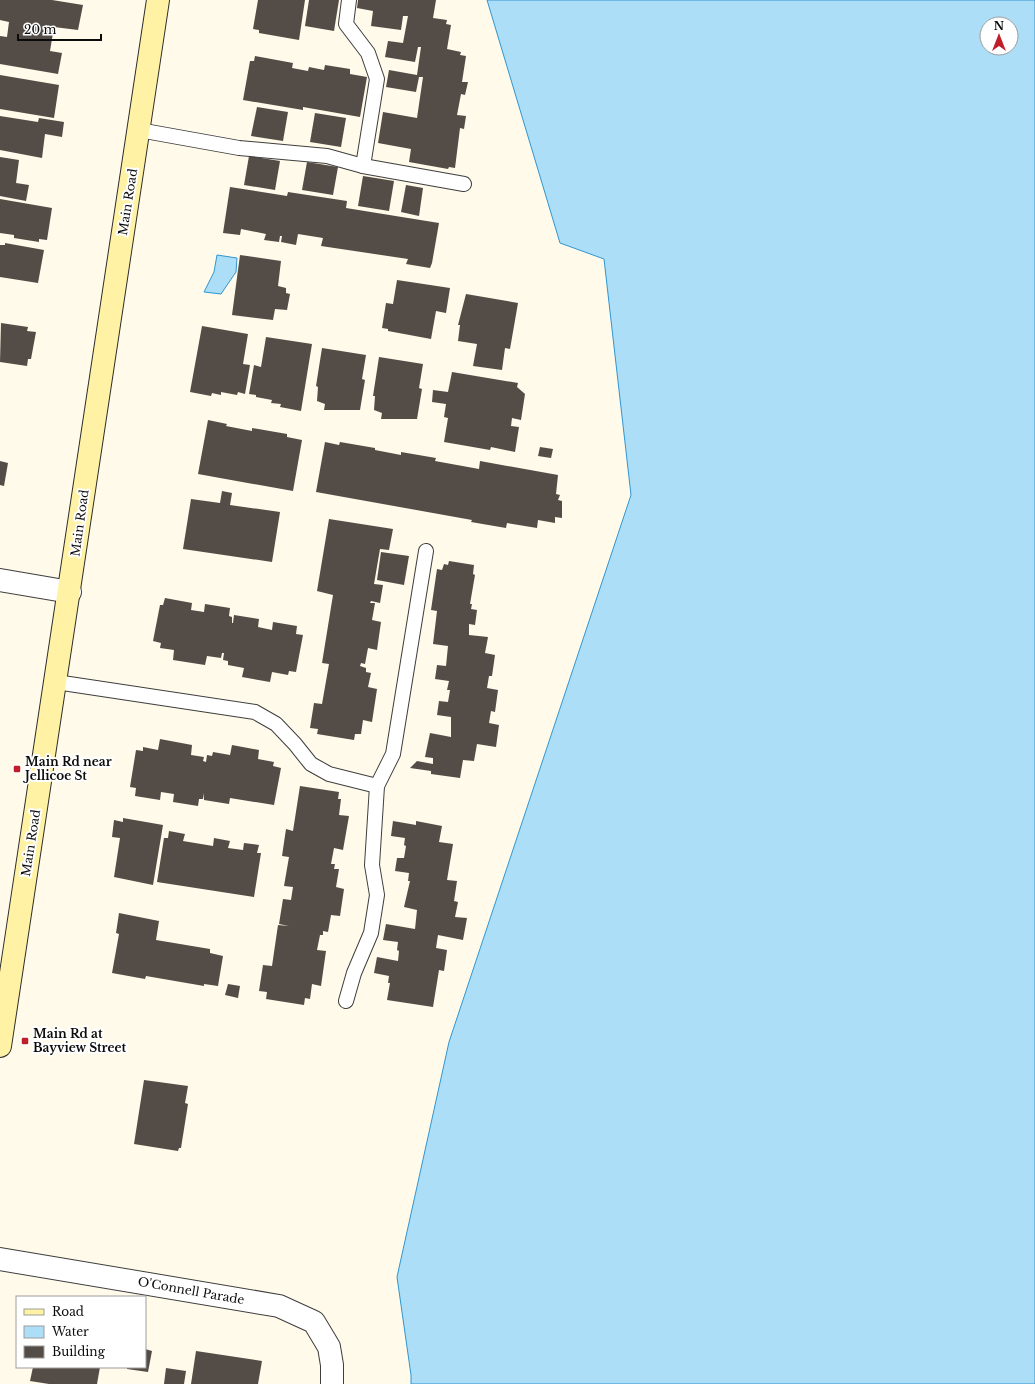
<svg xmlns="http://www.w3.org/2000/svg" width="1035" height="1384" font-family="'Libre Baskerville',serif">
  <style>
    .water { fill: #acdef8; stroke: #3096d2; fill-rule: evenodd }
    .building { fill: #544c47 }
    .lines { fill: none; stroke-linecap: round; stroke-linejoin: round }
    .service-casing { stroke: #3e3e3e; stroke-width: 16 }
    .minor-casing { stroke: #3e3e3e; stroke-width: 24 }
    .secondary-casing { stroke: #2d2d2d; stroke-width: 24 }
    .service { stroke: #fff; stroke-width: 14 }
    .minor { stroke: #fff; stroke-width: 22 }
    .secondary { stroke: #fff2a4; stroke-width: 22 }
    .poi-dot { fill: #bf1f2b; stroke: #fff; stroke-width: 1.5 }
    .labels { text-anchor: middle; stroke-width: 4; stroke-linejoin: round; paint-order: stroke }
    .street-label { font-size: 12px; fill: #0b0b0b; stroke: #fff }
    .poi-label { font-size: 12px; font-weight: bold; fill: #0b0b0b; stroke: #fff; text-anchor: start }
  </style>
  <rect width="100%" height="100%" fill="#fffae9"/>
  <!-- water -->
  <g class="water">
    <path d="M487,0h548v1384h-624v-9l-14,-98 52,-235 182,-547 -27,-236 -44,-16zM987,24h24v24h-24z"/>
    <polygon points="217,255 237,258 236,272 221,294 204,292 214,272"/>
  </g>
  <!-- building -->
  <g class="building">
    <polygon points="0,0 52,0 83,5 78,30 54,27 50,51 62,53 58,74 0,64 0,36 7,37 9,22 0,20"/>
    <polygon points="258,0 305,0 299,40 259,33 259,30 253,29"/>
    <polygon points="309,0 339,0 334,31 305,26"/>
    <polygon points="358,0 436,0 433,18 447,20 446,24 451,25 447,49 461,52 460,55 466,56 462,82 468,82 465,95 461,94 457,115 466,116 464,129 460,128 455,168 449,167 448,169 409,162 411,149 378,143 383,112 417,118 423,77 419,77 416,92 386,87 389,70 417,75 421,47 418,47 415,62 385,57 388,41 403,43 408,16 403,16 401,30 371,26 373,11 357,8"/>
    <polygon points="255,56 293,63 292,68 308,71 309,67 324,70 325,65 350,69 350,74 367,77 360,117 303,107 303,110 243,100 250,61 254,61"/>
    <polygon points="0,75 59,85 54,118 0,109"/>
    <polygon points="257,107 288,112 283,141 251,136"/>
    <polygon points="315,113 346,118 341,147 310,142"/>
    <polygon points="0,116 38,122 39,118 64,122 62,137 45,134 42,158 0,150"/>
    <polygon points="249,156 280,161 275,190 244,185"/>
    <polygon points="0,157 19,160 16,183 29,185 26,201 0,196"/>
    <polygon points="307,162 338,167 333,195 302,190"/>
    <polygon points="363,176 394,181 389,211 358,206"/>
    <polygon points="406,185 423,188 419,216 401,212"/>
    <polygon points="230,187 287,196 288,192 347,201 346,208 439,223 432,263 430,268 406,264 408,259 321,246 323,238 298,234 296,245 281,242 282,236 280,236 279,242 264,240 266,234 241,229 240,235 223,233"/>
    <polygon points="0,199 52,208 47,240 39,239 39,242 14,238 14,235 0,233"/>
    <polygon points="5,243 44,250 38,283 0,277 0,245 5,245"/>
    <polygon points="240,255 281,261 278,286 286,288 286,293 290,294 287,310 275,309 273,320 232,315"/>
    <polygon points="397,280 450,288 446,313 436,311 431,339 388,331 388,329 382,328 386,303 393,304"/>
    <polygon points="466,294 518,303 510,349 505,348 502,370 473,366 477,344 458,341 460,325 458,325"/>
    <polygon points="1,323 28,327 27,331 36,332 31,359 28,359 27,366 0,362"/>
    <polygon points="202,326 248,334 243,364 250,365 245,394 238,392 237,395 221,392 221,395 212,393 211,396 190,392"/>
    <polygon points="266,337 312,344 301,411 280,407 281,404 271,403 272,400 256,397 256,395 249,394 254,365 261,367"/>
    <polygon points="322,348 366,355 362,379 365,380 360,410 324,410 325,404 317,401 318,387 316,386"/>
    <polygon points="379,357 423,364 419,388 422,389 417,419 381,419 382,413 374,410 375,396 373,396"/>
    <polygon points="452,372 518,383 517,387 525,394 521,420 512,418 511,426 519,427 515,452 491,447 490,450 444,442 448,418 444,417 446,404 432,402 433,390 448,392"/>
    <polygon points="208,420 227,424 226,426 252,431 252,428 287,434 287,437 302,440 293,491 198,474"/>
    <polygon points="325,442 339,445 340,442 375,448 375,450 401,455 401,452 436,458 435,461 479,469 480,461 558,475 556,494 560,495 558,500 562,501 562,518 555,517 555,523 538,520 537,528 507,523 506,528 471,522 472,520 316,492"/>
    <polygon points="540,447 553,449 551,458 538,456"/>
    <polygon points="0,461 8,463 4,486 0,485"/>
    <polygon points="222,491 232,493 230,505 280,512 272,562 183,549 191,499 220,503"/>
    <polygon points="329,519 393,529 389,550 380,549 374,584 383,585 380,603 371,601 370,603 375,603 372,620 381,622 377,650 368,648 365,664 361,663 360,666 366,668 366,672 371,673 368,687 377,689 372,722 363,720 361,734 355,734 354,740 317,734 318,729 310,728 314,703 322,704 329,664 322,663 333,595 317,591"/>
    <polygon points="381,552 409,556 404,585 377,580"/>
    <polygon points="449,561 474,565 473,574 475,575 470,604 472,604 471,609 477,610 475,625 469,624 469,635 488,637 485,653 495,655 492,676 489,676 487,688 498,690 495,712 491,711 489,723 499,725 496,747 477,744 474,761 463,760 460,778 431,774 431,771 410,768 417,761 433,764 433,758 425,757 430,733 451,737 451,717 437,715 439,701 448,702 450,690 447,690 449,681 435,679 437,665 446,666 448,646 433,644 437,611 431,610 437,569 442,570 444,564 448,565"/>
    <polygon points="165,598 192,603 191,610 204,612 205,604 230,608 229,616 232,617 232,623 233,623 234,615 259,619 258,627 272,630 273,622 297,626 296,634 303,635 296,672 289,671 288,675 272,672 270,682 242,677 244,668 228,665 228,661 223,660 224,653 222,653 221,658 207,656 205,665 173,660 174,650 160,648 161,643 153,641 160,605 163,605"/>
    <polygon points="160,739 192,745 191,755 204,757 203,761 206,762 207,755 212,756 213,752 230,755 232,745 259,750 258,759 274,762 273,766 281,768 274,805 230,798 229,804 204,800 204,793 203,799 199,799 198,806 173,802 174,794 161,792 160,800 135,796 136,788 130,787 136,750 143,751 143,747 158,750"/>
    <polygon points="300,786 339,792 338,799 341,799 339,815 349,816 343,850 334,848 331,864 335,864 334,869 339,869 336,887 344,889 340,916 331,915 328,932 323,931 323,935 320,935 317,950 326,951 321,986 312,984 310,999 305,998 304,1005 266,999 267,992 259,991 263,965 272,966 278,925 289,926 279,924 283,899 291,900 293,887 284,886 289,857 282,856 286,829 293,831"/>
    <polygon points="123,818 163,825 153,885 114,877 120,838 112,837 114,820 123,822"/>
    <polygon points="393,821 416,825 416,821 442,826 439,842 453,844 447,880 457,881 454,901 458,902 455,917 467,918 463,940 438,935 436,948 447,950 444,971 439,970 433,1007 387,1000 390,983 388,983 389,976 374,973 377,957 398,961 399,951 397,950 398,942 383,940 386,924 415,929 417,910 404,907 410,881 408,881 409,873 395,871 397,858 404,858 406,846 404,845 405,838 391,836"/>
    <polygon points="169,831 185,834 183,841 213,846 214,838 230,841 228,848 243,850 244,843 259,845 257,853 261,853 254,897 157,882 164,838 168,838"/>
    <polygon points="119,913 159,921 156,940 210,949 210,953 223,956 218,986 204,984 204,986 146,976 145,979 112,973 119,934 116,933"/>
    <polygon points="228,984 240,986 238,998 225,995"/>
    <polygon points="144,1080 188,1086 185,1103 188,1104 181,1148 179,1148 178,1151 134,1144"/>
    <polygon points="145,1349 152,1351 148,1372 127,1369 127,1367 145,1367"/>
    <polygon points="196,1351 262,1361 258,1384 191,1384"/>
    <polygon points="33,1367 100,1367 97,1384 49,1384 30,1381"/>
    <polygon points="166,1368 186,1371 184,1384 164,1384"/>
  </g>
  <g class="lines">
    <!-- service casing -->
    <g class="service-casing">
      <g id="service">
        <polyline points="349,0 346,24 368,53 377,79 363,166"/>
        <polyline points="139,130 239,148 327,156 363,166 464,184"/>
        <polyline points="56,682 255,712 276,724 295,744 311,764 329,774 377,786"/>
        <polyline points="346,1001 354,973 371,933 377,895 372,865 377,786 393,754 426,551"/>
      </g>
    </g>
    <!-- minor casing -->
    <g class="minor-casing">
      <g id="minor">
        <polyline points="0,580 70,592"/>
        <polyline points="0,1259 279,1306 314,1322 329,1347 332,1365 332,1384"/>
      </g>
    </g>
    <!-- secondary casing -->
    <g class="secondary-casing">
      <polyline id="secondary" points="0,1046 158,0"/>
    </g>
    <!-- service -->
    <use href="#service" class="service"/>
    <!-- minor -->
    <use href="#minor" class="minor"/>
    <!-- secondary -->
    <use href="#secondary" class="secondary"/>
  </g>
  <!-- markers -->
  <g class="poi-dot">
    <rect x="13" y="765" width="8" height="8" rx="2"/>
    <rect x="21" y="1037" width="8" height="8" rx="2"/>
  </g>
  <g class="labels">
    <!-- street labels -->
    <g class="street-label">
      <text transform="translate(128 202) rotate(-81)" y="4">Main Road</text>
      <text transform="translate(80 523) rotate(-82)" y="4">Main Road</text>
      <text transform="translate(31 843) rotate(-81)" y="4">Main Road</text>
      <text transform="translate(191 1291) rotate(10)" y="4">O'Connell Parade</text>
    </g>
    <!-- poi labels -->
    <g class="poi-label">
      <text x="25" y="766">Main Rd near<tspan x="25" dy="14">Jellicoe St</tspan></text>
      <text x="33" y="1038">Main Rd at<tspan x="33" dy="14">Bayview Street</tspan></text>
    </g>
  </g>
  <!-- legend -->
  <rect x="16" y="1296" width="130" height="72" fill="#ffffff" stroke="#9d9d9d"/>
  <rect x="24" y="1309" width="20" height="6" fill="#fff2a4" stroke="#9d9d9d"/>
  <text x="52" y="1316" font-size="12" fill="#0b0b0b">Road</text>
  <rect x="24" y="1326" width="20" height="12" fill="#acdef8" stroke="#9d9d9d"/>
  <text x="52" y="1336" font-size="12" fill="#0b0b0b">Water</text>
  <rect x="24" y="1346" width="20" height="12" fill="#544c47" stroke="#9d9d9d"/>
  <text x="52" y="1356" font-size="12" fill="#0b0b0b">Building</text>
  <!-- north arrow -->
  <g transform="translate(999 36)"><circle r="19" fill="#ffffff" stroke="#9d9d9d"/>
  <path d="M0-3L7 15L0 10L-7 15Z" fill="#bf1f2b"/>
  <text y="-6" font-size="11" font-weight="bold" text-anchor="middle" fill="#0b0b0b">N</text>
  </g>
  <!-- scale -->
  <path d="M18 34v6h83v-6" fill="none" stroke="#0b0b0b" stroke-width="2"/>
  <text x="24" y="34" font-size="12" fill="#0b0b0b" stroke="#ffffff" stroke-width="3" paint-order="stroke">20 m</text>
</svg>
